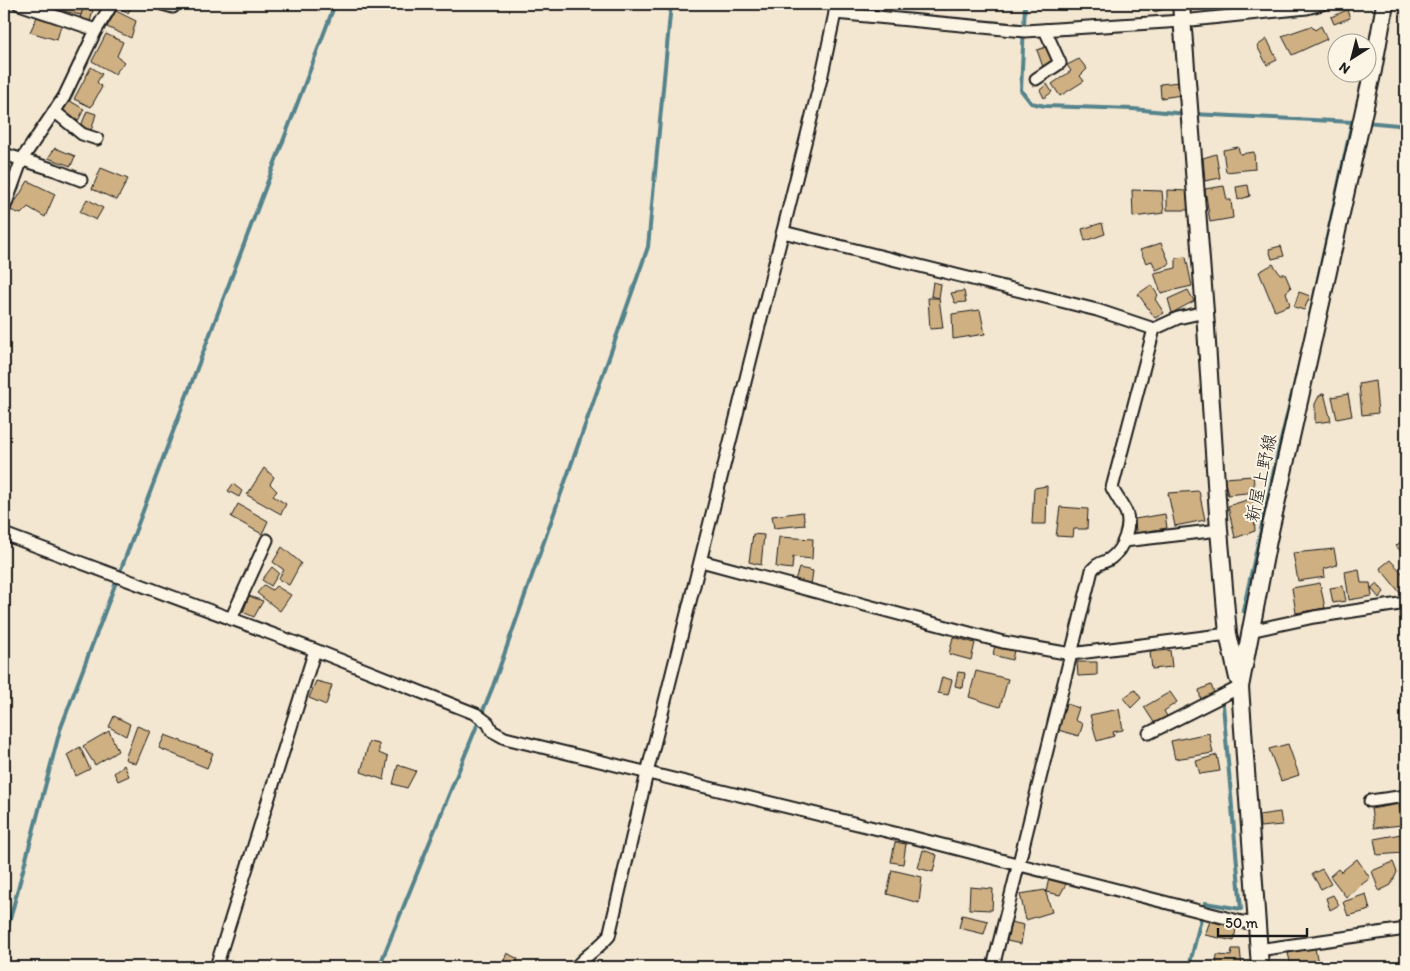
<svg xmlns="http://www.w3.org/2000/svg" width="1410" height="971" font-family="Itim,'Klee One',sans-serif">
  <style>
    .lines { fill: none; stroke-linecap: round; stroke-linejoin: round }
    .stream { stroke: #54838c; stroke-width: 4 }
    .building { fill: #cfb083; stroke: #1c1c1c }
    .street-casing { stroke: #1c1c1c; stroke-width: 15 }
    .secondary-casing { stroke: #1c1c1c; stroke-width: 20 }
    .street { stroke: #fcf5e5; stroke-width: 11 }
    .secondary { stroke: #fcf5e5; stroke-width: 16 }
    .labels { text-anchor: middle; stroke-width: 4; stroke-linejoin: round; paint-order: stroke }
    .street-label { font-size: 18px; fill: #1c1c1c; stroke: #fcf5e5 }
  </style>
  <rect width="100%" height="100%" fill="#f3e7d1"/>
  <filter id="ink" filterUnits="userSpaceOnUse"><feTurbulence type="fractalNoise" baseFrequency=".02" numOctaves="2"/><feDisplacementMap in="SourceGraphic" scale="10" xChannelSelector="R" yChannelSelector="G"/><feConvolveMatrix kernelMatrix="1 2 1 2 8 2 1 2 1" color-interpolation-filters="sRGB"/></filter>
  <g filter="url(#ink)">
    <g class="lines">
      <!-- stream -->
      <g class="stream">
        <polyline points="1025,4 1021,90 1031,103 1045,106 1133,109 1186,114"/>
        <polyline points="1193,114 1353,122"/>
        <polyline points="1365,122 1398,125 1406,131"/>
        <polyline points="1309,320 1352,122"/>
        <polyline points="1243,611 1277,457 1301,357"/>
        <polyline points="4,942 60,730 335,4"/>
        <polyline points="379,967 493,686 648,247 671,4"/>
        <polyline points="1189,967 1205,903 1241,909 1223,705"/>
      </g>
    </g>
    <!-- building -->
    <g class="building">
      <polygon points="56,4 85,4 81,15 54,9"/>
      <polygon points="121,4 133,4 128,13 119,7"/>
      <polygon points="1152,4 1165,4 1165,9 1154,12"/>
      <polygon points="83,9 93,10 90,22 80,18"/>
      <polygon points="1347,10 1350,18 1334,24 1331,17"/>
      <polygon points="116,11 136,21 131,38 107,27"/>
      <polygon points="1406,11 1406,27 1403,12"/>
      <polygon points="37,17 61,25 57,40 30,32"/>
      <polygon points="1311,26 1315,30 1321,26 1327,39 1292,55 1282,36"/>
      <polygon points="106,34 123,42 117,56 124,62 115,74 92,61"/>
      <polygon points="1267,39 1277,60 1267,65 1257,46"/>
      <polygon points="1046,47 1053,62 1043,67 1037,50"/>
      <polygon points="1079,59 1087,69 1080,76 1084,81 1060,96 1052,84 1071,71 1067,65"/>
      <polygon points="91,67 102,74 97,82 102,87 91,107 74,99"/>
      <polygon points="1180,82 1182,95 1161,98 1160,84"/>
      <polygon points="1047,84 1052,92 1044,98 1040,90"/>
      <polygon points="70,101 84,109 78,121 63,110"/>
      <polygon points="87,111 96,114 91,131 81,126"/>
      <polygon points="1238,147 1240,154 1254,152 1255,169 1226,172 1223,150"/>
      <polygon points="55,148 75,156 71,166 48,158"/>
      <polygon points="1216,154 1220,178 1205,181 1203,158"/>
      <polygon points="101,168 128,179 117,200 92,189"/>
      <polygon points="28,181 55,194 45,217 28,207 21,214 10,210"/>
      <polygon points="1248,185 1250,196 1238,200 1236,187"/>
      <polygon points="1224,186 1227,200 1231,200 1233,218 1210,222 1205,189"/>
      <polygon points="1132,190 1162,191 1164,213 1133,217"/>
      <polygon points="1167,190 1187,191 1189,210 1167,210"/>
      <polygon points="87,199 103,208 96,220 80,212"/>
      <polygon points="1102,223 1105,234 1085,241 1082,229"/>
      <polygon points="1161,243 1170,264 1156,270 1152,261 1146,263 1140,250"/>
      <polygon points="1281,246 1284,256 1272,259 1269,249"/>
      <polygon points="1186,257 1192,286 1161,293 1154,273 1176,268 1176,258"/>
      <polygon points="1273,264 1280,274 1285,274 1291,288 1286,292 1290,305 1275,311 1259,272"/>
      <polygon points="933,282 941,284 939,298 931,296"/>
      <polygon points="1151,285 1158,295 1155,299 1164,313 1155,318 1138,294"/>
      <polygon points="1188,290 1194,301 1172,313 1168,299"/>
      <polygon points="964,291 966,302 955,303 951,293"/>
      <polygon points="1299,292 1310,296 1304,310 1294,307"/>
      <polygon points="928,298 939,298 943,328 930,329"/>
      <polygon points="980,310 985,334 953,339 952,314"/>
      <polygon points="1375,381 1378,413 1362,415 1359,384"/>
      <polygon points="1324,393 1331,421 1315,423 1315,404 1319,396"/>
      <polygon points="1348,394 1352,416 1337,419 1332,397"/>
      <polygon points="264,468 274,477 270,484 277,491 273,496 286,504 281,514 247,495"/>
      <polygon points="1253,476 1255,492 1228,495 1224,478"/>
      <polygon points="233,484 242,491 239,497 228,491"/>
      <polygon points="1047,486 1046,524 1032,524 1034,488"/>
      <polygon points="1199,491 1205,520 1175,526 1168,493"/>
      <polygon points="1253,498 1255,531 1235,538 1228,506"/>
      <polygon points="238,504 268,521 262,534 231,517"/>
      <polygon points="1060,507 1088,509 1087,529 1074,529 1073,537 1056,536"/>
      <polygon points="803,512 805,525 774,528 772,516"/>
      <polygon points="1165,514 1167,528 1136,533 1135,519"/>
      <polygon points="753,534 764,535 761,565 749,562"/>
      <polygon points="1406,536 1406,565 1401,560 1405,556 1396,546"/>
      <polygon points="779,537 813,539 812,559 793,557 792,569 776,567"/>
      <polygon points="282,547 301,563 289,585 278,579 284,570 273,562"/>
      <polygon points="1334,549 1337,565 1324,569 1325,577 1298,581 1293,553"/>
      <polygon points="1390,560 1406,577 1406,589 1401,594 1380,568"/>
      <polygon points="272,567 279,573 271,586 262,580"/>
      <polygon points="799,568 813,571 811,585 795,580"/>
      <polygon points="1359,569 1361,583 1370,583 1372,596 1349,600 1345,572"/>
      <polygon points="1320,583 1325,608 1296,613 1292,588"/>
      <polygon points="1377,583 1384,592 1379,598 1371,588"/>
      <polygon points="264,585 272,590 276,586 291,595 280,611 257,593"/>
      <polygon points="1343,586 1346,601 1333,603 1330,588"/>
      <polygon points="249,596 263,601 254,617 243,612"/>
      <polygon points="953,637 975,643 971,660 949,654"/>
      <polygon points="995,645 1014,650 1012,660 993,655"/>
      <polygon points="1170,650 1172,667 1152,669 1150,652"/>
      <polygon points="1077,662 1097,662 1097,675 1078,676"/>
      <polygon points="976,671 1008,679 1000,707 969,697"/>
      <polygon points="958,672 965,673 963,688 955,686"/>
      <polygon points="942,677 952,680 948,695 938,693"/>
      <polygon points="316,681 332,685 326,705 309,698"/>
      <polygon points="1211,685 1215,695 1201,701 1199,690"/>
      <polygon points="1135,690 1141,698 1131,708 1123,698"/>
      <polygon points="1170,692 1177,702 1164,711 1168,718 1155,724 1144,707"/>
      <polygon points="1064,703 1079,708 1075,720 1083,724 1079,736 1058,730"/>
      <polygon points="1119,709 1123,730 1113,732 1114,736 1097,741 1090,715"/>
      <polygon points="114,716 130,724 126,736 109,727"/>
      <polygon points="137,726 150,731 136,764 125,759"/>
      <polygon points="109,731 118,751 95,765 83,746"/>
      <polygon points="1209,733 1213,753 1175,759 1171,741"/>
      <polygon points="165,735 213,753 207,768 159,748"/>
      <polygon points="369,742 379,744 379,753 388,757 384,780 361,772"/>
      <polygon points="1288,744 1299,775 1281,781 1269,749"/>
      <polygon points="80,747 90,769 76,776 67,755"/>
      <polygon points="1217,755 1220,771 1200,774 1196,761"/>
      <polygon points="124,765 129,776 118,781 114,773"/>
      <polygon points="398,765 416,771 407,788 393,784"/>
      <polygon points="1399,804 1402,825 1374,828 1371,809"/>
      <polygon points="1280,812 1282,825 1260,827 1259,815"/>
      <polygon points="1401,834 1403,853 1377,855 1374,839"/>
      <polygon points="895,842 906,844 903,864 891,862"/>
      <polygon points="923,850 937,855 933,872 918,868"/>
      <polygon points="1357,859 1370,878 1346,897 1330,876 1338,869 1341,872"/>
      <polygon points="1393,862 1397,872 1391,885 1379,891 1372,871"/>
      <polygon points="1322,869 1331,884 1321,889 1312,874"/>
      <polygon points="892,870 922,877 919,903 887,894"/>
      <polygon points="1049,878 1066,884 1060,895 1046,892"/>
      <polygon points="970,887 993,889 992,910 969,909"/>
      <polygon points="1045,890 1052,912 1026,920 1020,894"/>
      <polygon points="1366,894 1370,910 1348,916 1343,902"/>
      <polygon points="1333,895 1339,905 1330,910 1326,898"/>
      <polygon points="962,915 988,921 984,934 959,928"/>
      <polygon points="1210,921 1236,928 1234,941 1205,935"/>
      <polygon points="1011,922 1024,925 1021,944 1007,941"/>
      <polygon points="1315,948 1318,963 1291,966 1288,953"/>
      <polygon points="1232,949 1240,949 1242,967 1216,966 1217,955 1231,956"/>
      <polygon points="507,953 518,959 515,967 501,967"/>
    </g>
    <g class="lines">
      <!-- street casing -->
      <g class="street-casing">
        <g id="street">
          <polyline points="162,4 173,7"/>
          <polyline points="835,13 1025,31 1182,21 1307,8 1322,4"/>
          <polyline points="96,30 112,4"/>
          <polyline points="1036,79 1060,63 1045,30"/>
          <polyline points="54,111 82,134 97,139"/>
          <polyline points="4,154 55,170 81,180"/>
          <polyline points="4,209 22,159 64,97 96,30 19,4"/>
          <polyline points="783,232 1097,310 1154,329"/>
          <polyline points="4,534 315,650 476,714 488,723 492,731 505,738 915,838 1242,922 1256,923"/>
          <polyline points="1124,541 1219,530"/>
          <polyline points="701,561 1003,642 1071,654 1228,634"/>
          <polyline points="231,619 267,540"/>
          <polyline points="1250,631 1314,617 1406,603"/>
          <polyline points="1149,733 1240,687"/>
          <polyline points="1370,801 1406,796"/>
          <polyline points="1258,950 1406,929"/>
          <polyline points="216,967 315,650"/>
          <path d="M576,967c10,-12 22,-18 33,-31l38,-163 174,-694 14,-66 1,-9"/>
          <path d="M993,967l99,-397c8,-10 12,-6 19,-12 12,-9 21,-32 15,-46 -4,-8 -10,-16 -14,-24l42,-159 24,-11 27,-6"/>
        </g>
      </g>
      <!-- secondary casing -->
      <g class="secondary-casing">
        <g id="secondary">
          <polyline points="1181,4 1205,312 1219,530 1228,634 1238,678"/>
          <polyline points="1260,967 1240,687 1268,540 1373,70 1385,4"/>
        </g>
      </g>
      <!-- street -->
      <use href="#street" class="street"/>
      <!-- secondary -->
      <use href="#secondary" class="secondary"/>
    </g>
  </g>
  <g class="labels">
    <!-- street labels -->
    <g class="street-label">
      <text transform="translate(1261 478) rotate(-78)" y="6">新屋上野線</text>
    </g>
  </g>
  <!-- margin -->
  <rect width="1410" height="971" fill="none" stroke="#fcf5e5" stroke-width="20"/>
  <rect x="10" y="10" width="1390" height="951" fill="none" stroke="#1c1c1c" stroke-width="2" filter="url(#ink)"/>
  <!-- north arrow -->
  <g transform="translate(1352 58) rotate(216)"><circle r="24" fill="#fcf5e5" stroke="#a29e95"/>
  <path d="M0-4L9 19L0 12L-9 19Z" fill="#1c1c1c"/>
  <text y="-8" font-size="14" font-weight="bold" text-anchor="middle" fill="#1c1c1c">N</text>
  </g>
  <!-- scale -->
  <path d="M1218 928v8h89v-8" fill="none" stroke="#1c1c1c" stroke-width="2.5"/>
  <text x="1225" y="928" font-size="15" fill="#1c1c1c" stroke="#fcf5e5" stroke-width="4" paint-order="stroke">50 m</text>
</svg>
